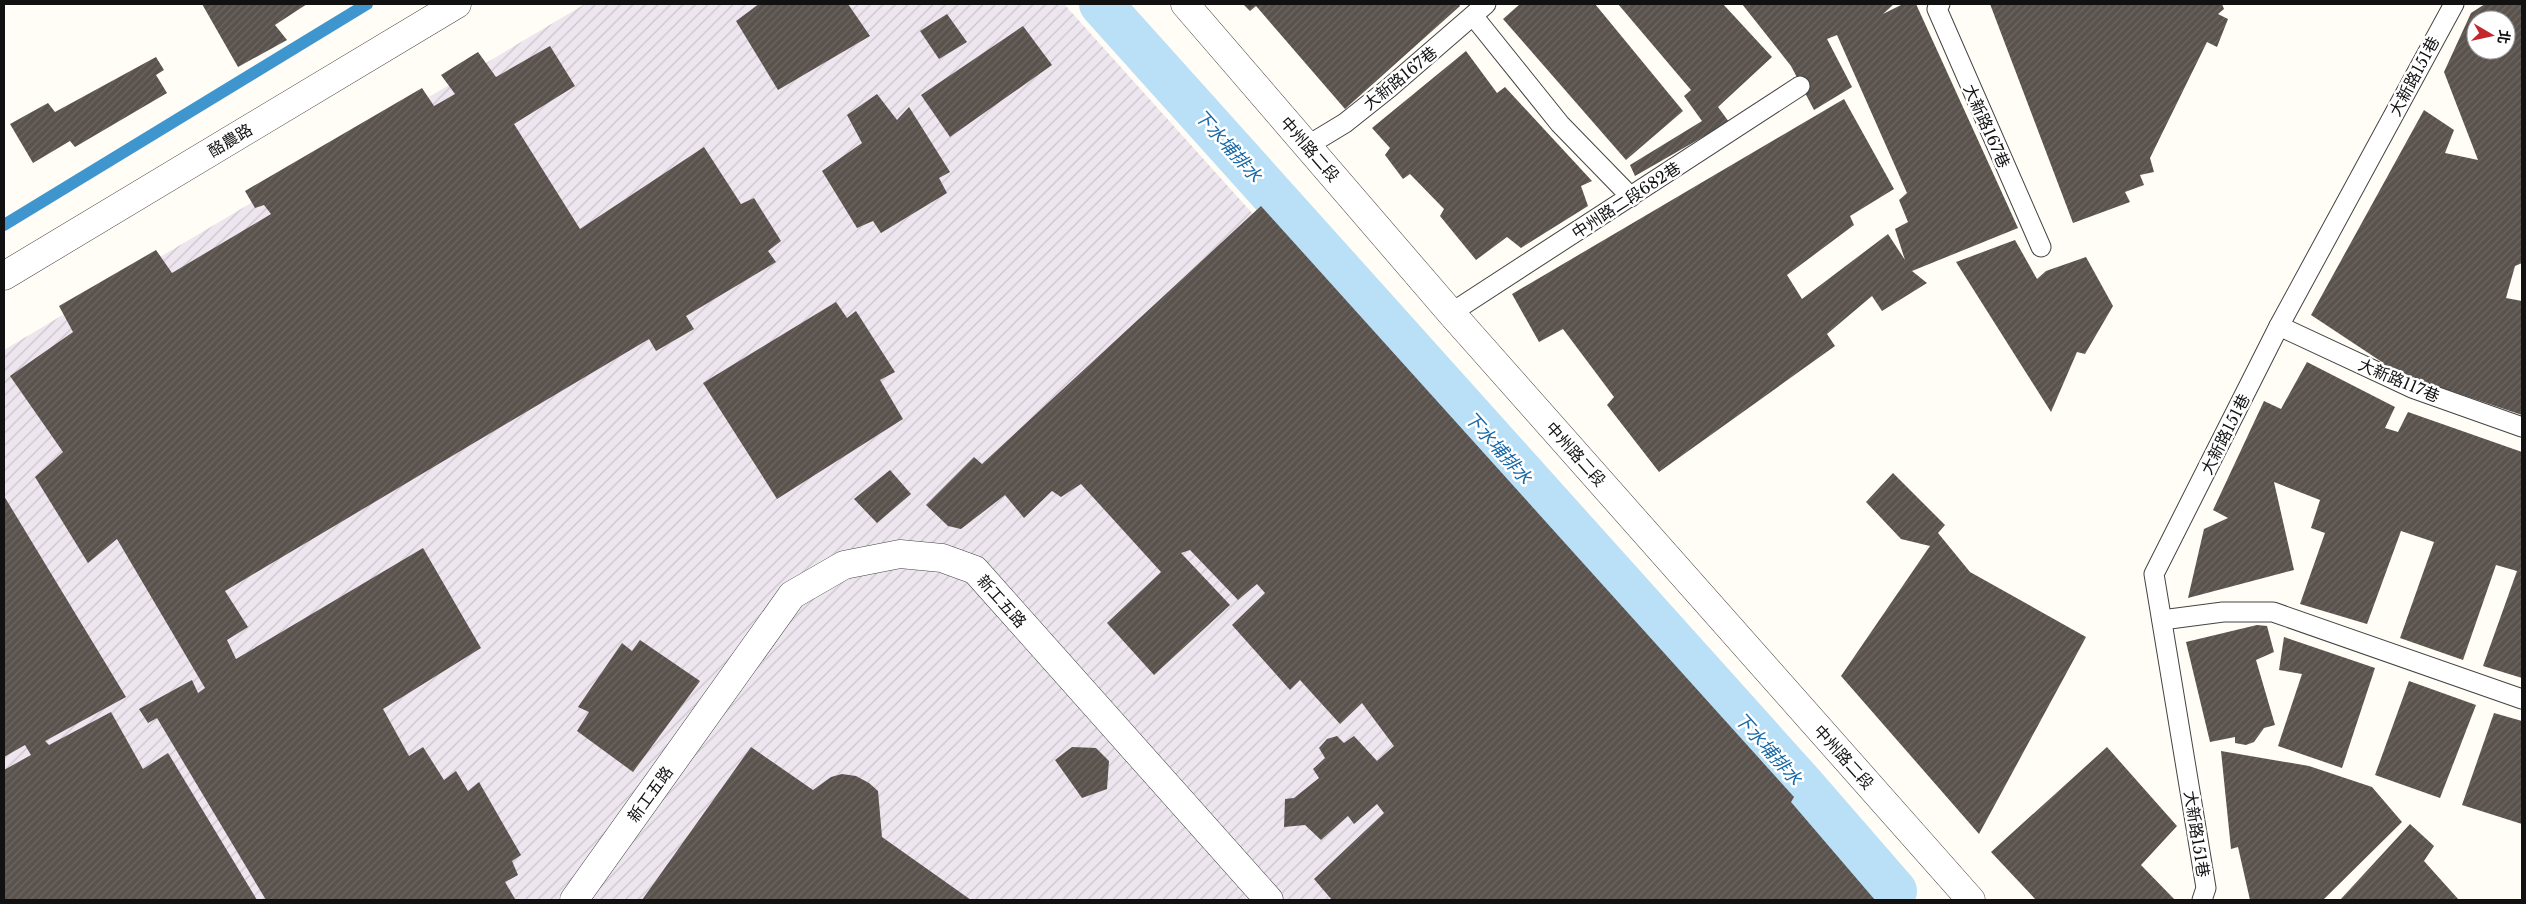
<svg xmlns="http://www.w3.org/2000/svg" width="2526" height="904" font-family="'Libre Baskerville','Noto Sans TC',serif">
  <style>
    .industrial { fill: url(#industrial-furrows) }
    .lines { fill: none; stroke-linecap: round; stroke-linejoin: round }
    .stream { stroke: #3f96cf; stroke-width: 12 }
    .canal { stroke: #b9e0f7; stroke-width: 44 }
    .building { fill: url(#building-hatch); fill-rule: evenodd }
    .service-casing { stroke: #444; stroke-width: 21 }
    .minor-casing { stroke: #444; stroke-width: 29 }
    .tertiary-casing { stroke: #444; stroke-width: 29 }
    .service { stroke: #fff; stroke-width: 19 }
    .minor { stroke: #fff; stroke-width: 28 }
    .tertiary { stroke: #fff; stroke-width: 28 }
    .labels { text-anchor: middle; stroke-width: 5; stroke-linejoin: round; paint-order: stroke }
    .street-label { font-size: 16px; fill: #111; stroke: #fff }
    .water-label { font-size: 18px; font-style: italic; fill: #1768a6; stroke: #fff }
  </style>
  <defs>
    <pattern id="industrial-furrows" width="10" height="10" patternUnits="userSpaceOnUse" patternTransform="scale(1.25)"><rect width="10" height="10" fill="#eee6ef"/><path d="M-1 1l2-2M0 10L10 0M9 11l2-2" fill="none" stroke="#cbc4cc"/></pattern>
    <pattern id="building-hatch" width="6" height="6" patternUnits="userSpaceOnUse" patternTransform="scale(1.25)"><rect width="6" height="6" fill="#5a524d"/><path d="M-1 1l2-2M0 6l6-6M5 7l2-2" fill="none" stroke="#6d6662"/></pattern>
  </defs>
  <rect width="100%" height="100%" fill="#fffdf5"/>
  <!-- industrial -->
  <polygon class="industrial" points="585,4 1064,4 1870,900 4,900 4,350"/>
  <g class="lines">
    <!-- stream -->
    <polyline class="stream" points="4,225 367,4"/>
    <!-- canal -->
    <polyline class="canal" points="1101,4 1802,784 1895,891"/>
  </g>
  <!-- building -->
  <g class="building">
    <polygon points="202,4 307,4 275,25 287,40 238,67"/>
    <polygon points="759,4 848,4 870,36 778,90 736,21"/>
    <polygon points="1243,4 1459,4 1460,6 1345,109 1256,6 1250,11"/>
    <polygon points="1520,4 1595,4 1683,111 1626,160 1503,19"/>
    <polygon points="1618,4 1723,4 1772,57 1718,107 1729,122 1635,176 1630,165 1702,121 1684,96 1691,90"/>
    <polygon points="1742,4 1894,4 1883,14 1903,4 1916,4 2018,228 1912,271 1927,283 1882,311 1872,296 1827,334 1835,346 1659,472 1607,405 1614,397 1563,329 1539,342 1512,294 1844,99 1894,189 1850,216 1854,225 1787,275 1802,299 1888,234 1905,260 1895,229 1908,222 1899,200 1907,193 1837,35 1827,39 1852,87 1814,110 1791,66"/>
    <polygon points="1990,4 2222,4 2224,9 2218,14 2228,19 2217,47 2207,42 2150,158 2154,172 2140,175 2144,185 2125,192 2130,202 2073,223"/>
    <path d="M2485,4h37v259l-7,3 -9,32 16,3v114l-122,-41 -89,-59 113,-205 30,20 -9,23 33,7 -34,-88 27,-59zM2476,20h30v30h-30z"/>
    <polygon points="947,14 967,42 939,59 920,31"/>
    <polygon points="1023,26 1052,65 950,137 921,95"/>
    <polygon points="550,46 575,86 514,124 580,229 704,147 741,204 754,198 781,241 768,251 776,262 686,316 694,329 656,351 649,339 225,591 248,627 227,640 236,659 423,548 481,648 383,709 409,756 423,747 444,780 456,771 468,791 479,782 521,855 512,861 518,875 505,882 515,899 513,900 266,900 157,718 148,723 139,709 192,680 198,693 205,688 117,539 88,563 35,477 63,452 10,376 73,332 59,306 156,250 172,273 271,214 264,205 255,208 245,191 422,88 434,106 455,94 441,75 478,52 496,77"/>
    <polygon points="1466,51 1497,93 1505,87 1592,181 1581,186 1588,206 1521,248 1507,237 1476,260 1440,216 1444,209 1410,174 1403,179 1385,155 1390,148 1372,128"/>
    <polygon points="156,57 164,70 156,75 167,93 75,147 70,141 33,163 10,124 48,103 55,112"/>
    <polygon points="877,94 897,120 909,107 950,172 939,178 947,193 881,233 873,221 857,228 822,171 862,143 847,115"/>
    <polygon points="1261,206 1794,797 1791,802 1875,900 1332,900 1314,879 1384,813 1377,804 1354,824 1348,816 1321,840 1305,825 1284,827 1285,799 1294,798 1319,778 1313,769 1325,758 1319,748 1327,739 1337,736 1344,743 1354,736 1377,761 1394,746 1362,703 1340,724 1300,680 1290,690 1232,625 1265,593 1257,584 1238,600 1190,550 1181,553 1230,605 1154,675 1107,623 1161,572 1081,484 1061,497 1052,491 1024,518 1005,495 961,529 948,526 926,505 974,457 982,464"/>
    <polygon points="2015,240 2037,279 2046,271 2086,257 2113,306 2085,354 2077,352 2051,412 1956,262"/>
    <polygon points="836,302 847,318 856,311 895,372 880,380 903,419 777,499 703,383"/>
    <polygon points="2307,362 2395,407 2385,428 2398,432 2408,412 2522,452 2522,678 2483,666 2517,571 2496,565 2463,660 2400,638 2434,542 2401,531 2367,624 2300,604 2325,533 2311,528 2320,500 2274,482 2294,570 2188,598 2204,529 2228,518 2213,510 2264,401 2281,409"/>
    <polygon points="890,470 911,494 877,523 854,499"/>
    <polygon points="1893,473 1945,525 1938,533 1970,572 2086,637 1979,834 1841,676 1930,546 1901,539 1866,502"/>
    <polygon points="4,496 126,697 45,741 49,745 111,712 143,769 168,753 257,900 4,900 4,770 31,755 25,745 4,757"/>
    <polygon points="2257,625 2267,626 2274,652 2256,660 2275,725 2264,728 2254,742 2246,745 2235,743 2235,737 2210,742 2186,642"/>
    <polygon points="2284,637 2375,668 2342,768 2278,746 2302,674 2279,670"/>
    <polygon points="640,640 700,681 633,772 577,731 589,712 578,707 622,643 632,651"/>
    <polygon points="2409,681 2476,705 2440,798 2375,775"/>
    <polygon points="2494,713 2522,721 2522,824 2462,805"/>
    <polygon points="751,747 813,790 831,777 842,774 856,776 869,783 878,791 882,837 971,900 642,900"/>
    <polygon points="1072,747 1096,748 1109,761 1107,789 1082,798 1055,760"/>
    <polygon points="2107,747 2177,826 2141,865 2175,900 2036,900 1991,852"/>
    <polygon points="2221,751 2309,766 2372,787 2402,822 2323,900 2250,900 2238,847 2231,849"/>
    <polygon points="2410,824 2434,846 2424,861 2459,900 2340,900"/>
  </g>
  <g class="lines">
    <!-- service casing -->
    <g class="service-casing">
      <g id="service">
        <polyline points="1940,4 1937,9 2041,247"/>
        <polyline points="1474,17 1560,124 1631,197"/>
        <polyline points="1307,146 1345,123 1389,88 1486,4"/>
        <polyline points="1451,313 1800,86"/>
        <polyline points="2279,326 2412,388 2522,427"/>
        <polyline points="2162,620 2223,612 2273,612 2522,699"/>
        <polyline points="2202,900 2206,888 2154,574 2279,326 2454,4"/>
      </g>
    </g>
    <!-- minor casing -->
    <g class="minor-casing">
      <g id="minor">
        <polyline points="4,276 457,4"/>
        <polyline points="574,900 792,595 844,565 900,554 942,558 975,570 1269,900"/>
      </g>
    </g>
    <!-- tertiary casing -->
    <g class="tertiary-casing">
      <polyline id="tertiary" points="1185,4 1451,313 1971,900"/>
    </g>
    <!-- service -->
    <use href="#service" class="service"/>
    <!-- minor -->
    <use href="#minor" class="minor"/>
    <!-- tertiary -->
    <use href="#tertiary" class="tertiary"/>
  </g>
  <g class="labels">
    <!-- street labels -->
    <g class="street-label">
      <text transform="translate(2414 76) rotate(-62)" y="6">大新路151巷</text>
      <text transform="translate(1400 78) rotate(-39)" y="6">大新路167巷</text>
      <text transform="translate(1987 126) rotate(66)" y="6">大新路167巷</text>
      <text transform="translate(230 140) rotate(-31)" y="6">酪農路</text>
      <text transform="translate(1310 149) rotate(49)" y="6">中州路二段</text>
      <text transform="translate(1626 200) rotate(-33)" y="6">中州路二段682巷</text>
      <text transform="translate(2399 380) rotate(23)" y="6">大新路117巷</text>
      <text transform="translate(2225 434) rotate(-63)" y="6">大新路151巷</text>
      <text transform="translate(1576 454) rotate(48)" y="6">中州路二段</text>
      <text transform="translate(1002 601) rotate(48)" y="6">新工五路</text>
      <text transform="translate(1844 757) rotate(48)" y="6">中州路二段</text>
      <text transform="translate(650 794) rotate(-54)" y="6">新工五路</text>
      <text transform="translate(2197 834) rotate(81)" y="6">大新路151巷</text>
    </g>
    <!-- water labels -->
    <g class="water-label">
      <text transform="translate(1228 146) rotate(48)" y="6">下水埔排水</text>
      <text transform="translate(1498 448) rotate(48)" y="6">下水埔排水</text>
      <text transform="translate(1768 749) rotate(48)" y="6">下水埔排水</text>
    </g>
  </g>
  <!-- border -->
  <rect width="2526" height="904" fill="none" stroke="#111111" stroke-width="10"/>
  <!-- north arrow -->
  <g transform="translate(2491 35) rotate(99)"><circle r="24" fill="#ffffff" stroke="#a0a0a0"/>
  <path d="M0-4L9 19L0 12L-9 19Z" fill="#c4262e"/>
  <text y="-8" font-size="14" font-weight="bold" text-anchor="middle" fill="#111111">北</text>
  </g>
</svg>
